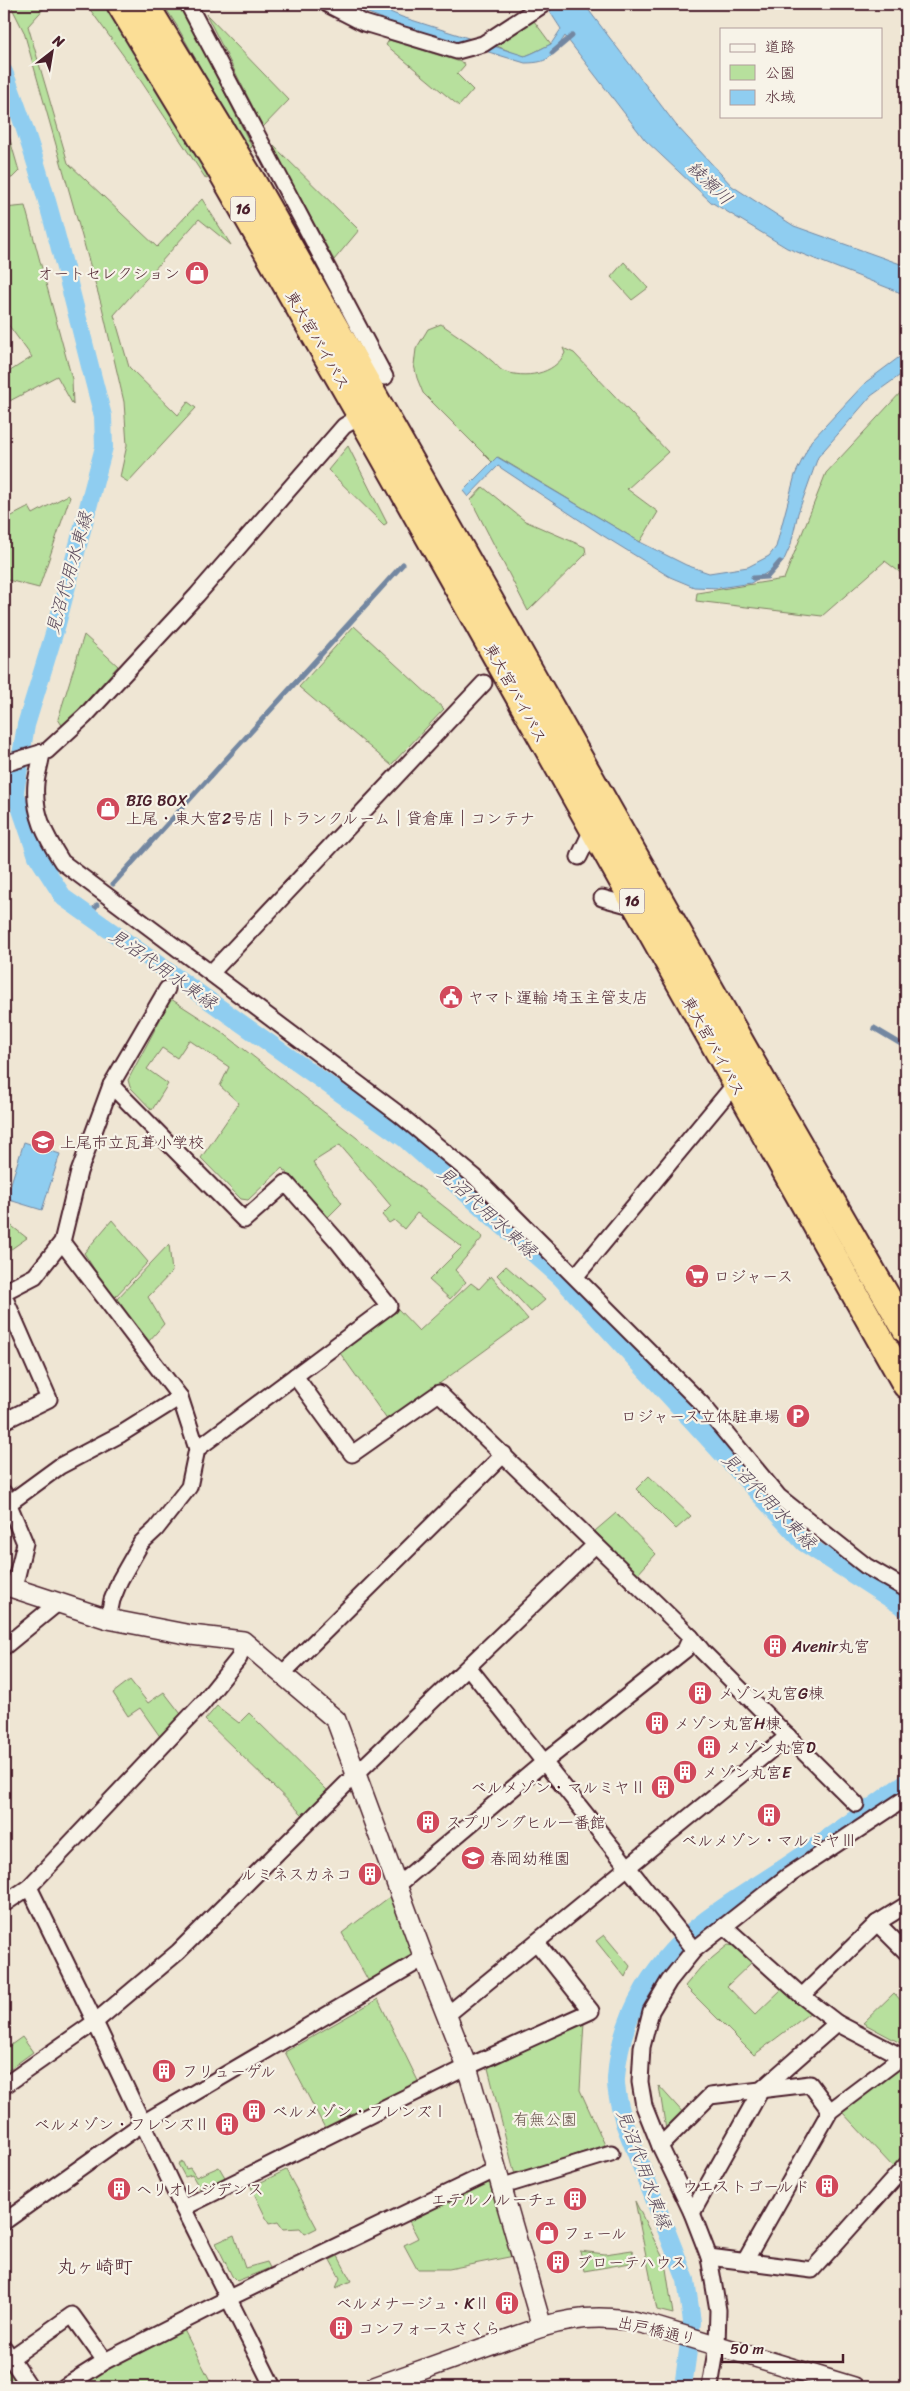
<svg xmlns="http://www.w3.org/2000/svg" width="910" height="2391" font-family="Sriracha,'Klee One',sans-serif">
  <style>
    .green { fill: #b7e09d; stroke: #808064 }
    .water { fill: #8fcdf0; stroke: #7387a1 }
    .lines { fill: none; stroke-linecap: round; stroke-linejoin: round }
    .stream { stroke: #7387a1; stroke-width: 5 }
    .canal { stroke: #8fcdf0; stroke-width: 18 }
    .minor-casing { stroke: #4a1f2b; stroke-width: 19 }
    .tertiary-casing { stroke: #4a1f2b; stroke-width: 22 }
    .trunk-casing { stroke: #4a1f2b; stroke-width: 30 }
    .minor { stroke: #f7f3e8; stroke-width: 15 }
    .tertiary { stroke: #f7f3e8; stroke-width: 19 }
    .trunk { stroke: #fbde96; stroke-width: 26 }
    .labels { text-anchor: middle; stroke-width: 4.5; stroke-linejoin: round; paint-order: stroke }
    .shield { fill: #f7f3e8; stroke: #7e5f64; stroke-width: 1 }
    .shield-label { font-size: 15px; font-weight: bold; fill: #4a1f2b }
    .poi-label { font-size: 16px; fill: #4a1f2b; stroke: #f7f3e8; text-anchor: start }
    .street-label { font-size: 16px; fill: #4a1f2b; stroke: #f7f3e8 }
    .park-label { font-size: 16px; fill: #654f48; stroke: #f7f3e8 }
    .water-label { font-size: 18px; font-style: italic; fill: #5b4a5c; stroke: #f7f3e8 }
    .quarter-label { font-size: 19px; fill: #4a1f2b; stroke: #f7f3e8 }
  </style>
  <rect width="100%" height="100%" fill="#efe6d4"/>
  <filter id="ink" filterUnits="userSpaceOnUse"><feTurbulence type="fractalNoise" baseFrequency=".02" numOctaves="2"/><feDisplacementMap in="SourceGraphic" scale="10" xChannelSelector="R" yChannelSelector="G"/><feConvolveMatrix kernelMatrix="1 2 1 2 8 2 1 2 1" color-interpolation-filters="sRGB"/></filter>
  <g filter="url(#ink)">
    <!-- green -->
    <g class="green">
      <polygon points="10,4 48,4 28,26 68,163 157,247 202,199 231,245 199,219 114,315 129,367 178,415 188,402 196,408 128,482 120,477 127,445 124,402 102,307 24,32"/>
      <polygon points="86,4 107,4 212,176 206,179 131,66"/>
      <polygon points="163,4 180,4 252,147 247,150 177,26"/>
      <polygon points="206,14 289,100 263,127"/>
      <path d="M534,21l17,23c-4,2 -24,12 -26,12 -9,-1 -22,-8 -31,-11z"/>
      <polygon points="389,40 464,63 465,65 457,74 473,90 459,106 386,45"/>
      <polygon points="4,119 19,171 12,178 5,178 4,174"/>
      <polygon points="270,142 359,230 334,260"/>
      <polygon points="25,206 72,379 73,405 57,376 4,404 4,375 32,357 4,319 4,208"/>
      <polygon points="624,262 648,288 632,300 611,277"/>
      <path d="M441,324c17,12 35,23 51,37 4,3 7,8 11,10 22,8 51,4 62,-18l-2,-5 11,5 94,99 -41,37 31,23 -18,30 -142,-85 -6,5 -69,-69 -6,-15 -3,-13 2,-16 12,-20z"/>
      <polygon points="902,391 906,396 906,577 885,561 822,616 696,601 697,593 784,579 826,473"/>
      <polygon points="348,446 387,523 384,525 328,470"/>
      <polygon points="483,487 525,521 585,547 586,554 528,611 471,500"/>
      <polygon points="68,495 70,497 39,588 4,579 4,520 7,521 8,518 29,507 33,514"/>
      <polygon points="354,626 444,709 391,765 299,687"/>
      <polygon points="84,635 118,666 63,727 58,719"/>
      <polygon points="171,999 222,1032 483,1237 455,1270 466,1282 450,1299 429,1280 462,1247 417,1213 404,1229 394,1220 389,1223 382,1215 391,1206 340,1145 313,1162 342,1203 328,1217 282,1168 248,1200 241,1199 201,1158 239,1103 220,1086 229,1067 189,1040 177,1058 162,1048 147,1069 168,1084 152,1110 130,1087 128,1080"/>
      <polygon points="4,1220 27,1238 4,1254"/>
      <polygon points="112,1220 148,1262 113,1299 84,1253"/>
      <polygon points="169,1244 172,1272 148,1297 164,1324 149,1341 116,1300"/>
      <polygon points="506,1266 545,1300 531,1312 497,1275"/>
      <polygon points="491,1276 528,1319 388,1421 340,1353 398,1309 419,1331 471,1283 479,1289"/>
      <polygon points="649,1476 691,1516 676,1529 636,1489"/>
      <polygon points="616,1513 656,1554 637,1575 595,1531"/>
      <polygon points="130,1680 148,1703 164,1692 184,1718 161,1738 140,1708 128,1716 113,1693"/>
      <polygon points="217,1706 239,1723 249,1713 329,1792 304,1816 205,1720"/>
      <polygon points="396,1892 416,1956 369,1982 342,1933"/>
      <polygon points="604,1935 630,1966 625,1977 596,1941"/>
      <polygon points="728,1945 734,1946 752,1962 727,1986 755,2015 783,1988 811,2012 754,2055 685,1986 701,1967"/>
      <polygon points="894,1993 906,2006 906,2042 904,2045 863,2023"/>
      <polygon points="378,1999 419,2083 326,2130 285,2052"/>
      <polygon points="584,2022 580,2090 605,2145 515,2175 488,2068"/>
      <polygon points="22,2037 33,2052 7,2071 4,2066 4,2050"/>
      <polygon points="899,2065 906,2066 906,2152 893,2167 842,2112"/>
      <polygon points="659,2086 686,2116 666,2130"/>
      <polygon points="182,2161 186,2169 190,2168 196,2177 219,2167 226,2179 200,2189 192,2175 185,2177 178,2164"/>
      <polygon points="286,2170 317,2228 305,2234 300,2228 283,2229 278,2222 269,2224 251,2187"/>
      <polygon points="487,2182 496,2185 514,2256 449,2269 417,2269 404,2245 418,2238 409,2221"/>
      <polygon points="635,2201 665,2262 673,2314 657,2310"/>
      <polygon points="234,2235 245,2268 267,2262 270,2268 237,2281 232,2276 216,2243"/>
      <polygon points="632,2250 636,2262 584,2271 580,2251 605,2254"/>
      <polygon points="338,2256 351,2281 336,2288 340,2278 330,2260"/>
      <polygon points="184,2330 213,2386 76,2387 93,2375"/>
      <polygon points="4,2359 23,2387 4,2387"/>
    </g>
    <!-- water -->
    <g class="water">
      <path d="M345,4h26l31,13 123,39c9,-3 17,-8 26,-12l10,-15 -16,-25h39l92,121 56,61 62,40 112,40v29l-119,-47 -76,-46 -66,-62 -80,-104c-13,19 -13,27 -40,27l-126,-38z"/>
      <polygon points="906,352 906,371 871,396 818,457 798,513 791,544 783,562 751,583 719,588 694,587 670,577 602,535 498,466 468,497 463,491 497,457 640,542 686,565 709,573 748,567 769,556 776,547 795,475 811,441 866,382"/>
      <polygon points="24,1142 60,1154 42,1210 6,1199"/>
    </g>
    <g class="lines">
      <!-- stream -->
      <g class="stream">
        <polyline points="552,53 572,36"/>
        <polyline points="753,578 767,577 780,562"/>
        <polyline points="113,884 403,564"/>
        <polyline points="88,916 97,905"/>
        <polyline points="874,1028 906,1047"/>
      </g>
      <!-- canal -->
      <g class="canal">
        <path d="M4,72c44,111 68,229 99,344l1,31 -47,177 -31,101 -11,67 22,64 27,42 341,241 155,138 244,266 102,66"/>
        <path d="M683,2387l9,-65 -6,-42 -62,-157c-3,-14 -9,-30 -8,-45 4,-64 40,-121 91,-159 25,-19 52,-35 78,-52 42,-28 82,-56 121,-85"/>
      </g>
      <!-- minor casing -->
      <g class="minor-casing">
        <g id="minor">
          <polyline points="188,4 385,377"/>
          <polyline points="327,4 364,23 457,51 483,44 544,4"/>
          <path d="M42,752c-1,11 -5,21 -6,31 -3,31 10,54 26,79l338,253 75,62 227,227 77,93 87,69 40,23"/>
          <polyline points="4,764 47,751 85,716 197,595 344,426 361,416"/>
          <polyline points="579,857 592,830"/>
          <polyline points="602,898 635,907"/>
          <polyline points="211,973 484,683"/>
          <polyline points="111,1085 244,1220 286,1183 339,1243 389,1306 197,1449"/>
          <polyline points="62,1242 180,1397 197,1449 189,1487 156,1529 141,1543 120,1580 112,1600 108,1619"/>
          <polyline points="576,1276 735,1084"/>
          <polyline points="4,1292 35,1276 62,1242 79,1172 111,1085 167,989"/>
          <polyline points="4,1296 49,1399 4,1421"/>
          <polyline points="295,1376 352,1454 439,1393 691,1637 703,1652 856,1804"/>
          <polyline points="4,1493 25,1543 14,1588"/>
          <polyline points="8,1504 60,1466 121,1434 180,1397"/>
          <polyline points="4,1647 59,1602"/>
          <polyline points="469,1668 694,1950"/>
          <polyline points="283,1673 504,1454"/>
          <polyline points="398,1885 543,1763 685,1650 691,1637"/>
          <polyline points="29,1887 95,2022 178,2198 273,2387"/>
          <polyline points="4,1904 29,1887 202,1704 239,1658 243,1641"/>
          <polyline points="877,1923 906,1952"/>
          <polyline points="724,1926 802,1996 837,2023 906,2059"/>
          <polyline points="802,1996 877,1923 906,1905"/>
          <polyline points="447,2015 788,1736"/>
          <polyline points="4,2086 95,2022 178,1952 356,1774 595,1545"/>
          <polyline points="660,2146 710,2096 810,2084 830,2111"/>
          <polyline points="500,2187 611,2153"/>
          <polyline points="183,2208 467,2067 591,2011 537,1943"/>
          <polyline points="692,2213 761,2090 837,2023"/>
          <polyline points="4,2222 143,2123 424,1958"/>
          <polyline points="709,2257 812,2270 906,2165"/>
          <polyline points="745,2261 830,2111 903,2056"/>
          <polyline points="4,2348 30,2387"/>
          <polyline points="11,2358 72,2315 105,2361"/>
          <polyline points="64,2387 105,2361 229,2298 495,2170"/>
          <polyline points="710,2387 717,2345 718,2310 709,2257 692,2213 660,2146 644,2106 640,2082 642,2047 651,2011 669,1981 694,1950 788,1876 906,1798"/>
        </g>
      </g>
      <!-- tertiary casing -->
      <g class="tertiary-casing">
        <g id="tertiary">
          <polyline points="4,1585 108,1619 191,1635 243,1641 336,1720 424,1958 467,2067 542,2327"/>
          <path d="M374,2387l168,-60c35,-11 72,-12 107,-2l205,62"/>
        </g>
      </g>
      <!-- trunk casing -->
      <g class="trunk-casing">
        <g id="trunk">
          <polyline points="120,4 219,167 361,416 906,1385"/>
          <polyline points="145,4 252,181 768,1091 906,1330"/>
        </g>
      </g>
      <!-- minor -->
      <use href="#minor" class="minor"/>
      <!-- tertiary -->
      <use href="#tertiary" class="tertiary"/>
      <!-- trunk -->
      <use href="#trunk" class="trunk"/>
    </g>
  </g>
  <!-- icons -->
  <defs>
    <g id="shop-disc" transform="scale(1.25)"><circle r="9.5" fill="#d1495b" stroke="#f7f3e8"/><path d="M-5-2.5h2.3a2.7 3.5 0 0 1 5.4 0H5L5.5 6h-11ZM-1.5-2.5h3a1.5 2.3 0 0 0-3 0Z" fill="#fff"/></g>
    <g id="civic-disc" transform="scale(1.25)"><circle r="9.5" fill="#d1495b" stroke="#f7f3e8"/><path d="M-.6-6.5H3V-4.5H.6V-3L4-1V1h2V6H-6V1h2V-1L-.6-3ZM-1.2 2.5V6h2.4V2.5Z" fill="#fff"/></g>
    <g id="school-disc" transform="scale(1.25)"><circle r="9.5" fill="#d1495b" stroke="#f7f3e8"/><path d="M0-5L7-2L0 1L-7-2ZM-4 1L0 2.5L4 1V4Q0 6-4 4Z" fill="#fff"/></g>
    <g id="supermarket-disc" transform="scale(1.25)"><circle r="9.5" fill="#d1495b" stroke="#f7f3e8"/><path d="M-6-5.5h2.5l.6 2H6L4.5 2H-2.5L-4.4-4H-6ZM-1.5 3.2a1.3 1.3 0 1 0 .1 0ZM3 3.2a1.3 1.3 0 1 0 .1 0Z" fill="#fff"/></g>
    <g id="parking-disc" transform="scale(1.25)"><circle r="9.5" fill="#d1495b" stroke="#f7f3e8"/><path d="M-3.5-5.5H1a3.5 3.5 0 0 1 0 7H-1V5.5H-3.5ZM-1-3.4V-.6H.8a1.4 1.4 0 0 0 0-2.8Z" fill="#fff"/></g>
    <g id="building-disc" transform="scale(1.25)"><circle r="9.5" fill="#d1495b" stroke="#f7f3e8"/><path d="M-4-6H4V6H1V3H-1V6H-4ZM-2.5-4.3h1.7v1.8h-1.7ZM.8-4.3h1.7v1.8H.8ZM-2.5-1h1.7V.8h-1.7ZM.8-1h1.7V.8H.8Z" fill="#fff"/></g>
  </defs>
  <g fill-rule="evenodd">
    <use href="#shop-disc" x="197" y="273"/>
    <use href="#shop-disc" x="108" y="809"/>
    <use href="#civic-disc" x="451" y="997"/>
    <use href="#school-disc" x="43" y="1142"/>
    <use href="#supermarket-disc" x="697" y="1276"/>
    <use href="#parking-disc" x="798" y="1416"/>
    <use href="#building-disc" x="775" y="1646"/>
    <use href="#building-disc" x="700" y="1693"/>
    <use href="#building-disc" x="657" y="1723"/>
    <use href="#building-disc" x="709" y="1747"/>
    <use href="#building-disc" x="685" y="1772"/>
    <use href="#building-disc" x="663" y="1787"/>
    <use href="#building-disc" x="769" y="1815"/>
    <use href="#building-disc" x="428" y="1822"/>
    <use href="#school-disc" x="473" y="1858"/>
    <use href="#building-disc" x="370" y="1874"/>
    <use href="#building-disc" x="164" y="2071"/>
    <use href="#building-disc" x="254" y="2111"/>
    <use href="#building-disc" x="227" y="2124"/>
    <use href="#building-disc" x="827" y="2186"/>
    <use href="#building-disc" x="119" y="2189"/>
    <use href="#building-disc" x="575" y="2199"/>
    <use href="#shop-disc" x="547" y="2233"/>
    <use href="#building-disc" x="558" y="2262"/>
    <use href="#building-disc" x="507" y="2303"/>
    <use href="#building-disc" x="341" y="2328"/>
  </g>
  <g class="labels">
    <!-- shield labels -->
    <g class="shield">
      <rect x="230.5" y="196.5" width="25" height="25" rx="4"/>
      <rect x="619.5" y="888.5" width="25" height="25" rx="4"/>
    </g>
    <g class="shield-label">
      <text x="243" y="214">16</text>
      <text x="632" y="906">16</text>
    </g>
    <!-- poi labels -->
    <g class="poi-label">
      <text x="180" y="279" text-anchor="end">オートセレクション</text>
      <text x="126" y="806">BIG BOX<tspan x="126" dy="18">上尾・東大宮2号店｜トランクルーム｜貸倉庫｜コンテナ</tspan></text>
      <text x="468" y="1003">ヤマト運輸 埼玉主管支店</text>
      <text x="60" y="1148">上尾市立瓦葺小学校</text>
      <text x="714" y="1282">ロジャース</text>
      <text x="780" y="1422" text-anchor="end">ロジャース立体駐車場</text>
      <text x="792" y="1652">Avenir丸宮</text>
      <text x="718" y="1699">メゾン丸宮G棟</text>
      <text x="674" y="1729">メゾン丸宮H棟</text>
      <text x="726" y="1753">メゾン丸宮D</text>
      <text x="702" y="1778">メゾン丸宮E</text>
      <text x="646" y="1793" text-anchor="end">ベルメゾン・マルミヤⅡ</text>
      <text x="446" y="1828">スプリングヒル一番館</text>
      <text x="769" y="1846" text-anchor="middle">ベルメゾン・マルミヤⅢ</text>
      <text x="490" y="1864">春岡幼稚園</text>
      <text x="352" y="1880" text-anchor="end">ルミネスカネコ</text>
      <text x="182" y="2077">フリューゲル</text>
      <text x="272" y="2117">ベルメゾン・フレンズⅠ</text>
      <text x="210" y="2130" text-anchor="end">ベルメゾン・フレンズⅡ</text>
      <text x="810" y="2192" text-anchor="end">ウエストゴールド</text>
      <text x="136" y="2195">ヘリオレジデンス</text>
      <text x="558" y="2205" text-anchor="end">エテルノルーチェ</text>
      <text x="564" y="2239">フェール</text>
      <text x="576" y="2268">ブローテハウス</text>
      <text x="490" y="2309" text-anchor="end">ベルメナージュ・KⅡ</text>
      <text x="358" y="2334">コンフォースさくら</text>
    </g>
    <!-- street labels -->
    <g class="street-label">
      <text transform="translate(318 340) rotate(60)" y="6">東大宮バイパス</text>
      <text transform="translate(516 693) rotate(61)" y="6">東大宮バイパス</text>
      <text transform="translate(714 1046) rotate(61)" y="6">東大宮バイパス</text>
      <text transform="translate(657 2330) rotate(13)" y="6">出戸橋通り</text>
    </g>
    <!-- park labels -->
    <g class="park-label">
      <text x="545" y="2125">有無公園</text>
    </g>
    <!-- water labels -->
    <g class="water-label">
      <text transform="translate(710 183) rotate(44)" y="6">綾瀬川</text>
      <text transform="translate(69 573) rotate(-74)" y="6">見沼代用水東縁</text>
      <text transform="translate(163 969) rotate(35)" y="6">見沼代用水東縁</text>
      <text transform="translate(487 1212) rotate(42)" y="6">見沼代用水東縁</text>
      <text transform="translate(769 1501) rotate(46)" y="6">見沼代用水東縁</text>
      <text transform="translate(644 2169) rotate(70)" y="6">見沼代用水東縁</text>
    </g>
    <!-- quarter labels -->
    <g class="quarter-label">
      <text x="95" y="2273">丸ヶ崎町</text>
    </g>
  </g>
  <!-- margin -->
  <rect width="910" height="2391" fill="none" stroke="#f7f3e8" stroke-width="20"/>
  <rect x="10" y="10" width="890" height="2371" fill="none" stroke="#4a1f2b" stroke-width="2" filter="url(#ink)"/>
  <!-- legend -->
  <rect x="720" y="28" width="162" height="90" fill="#f7f3e8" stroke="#b29e9c"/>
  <rect x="730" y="44" width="25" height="8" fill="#f7f3e8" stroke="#b29e9c"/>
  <text x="765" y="52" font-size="15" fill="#4a1f2b">道路</text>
  <rect x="730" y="65" width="25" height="15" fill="#b7e09d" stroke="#b29e9c"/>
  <text x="765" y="78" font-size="15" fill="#4a1f2b">公園</text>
  <rect x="730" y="90" width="25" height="15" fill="#8fcdf0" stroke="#b29e9c"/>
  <text x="765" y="102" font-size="15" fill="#4a1f2b">水域</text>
  <!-- north arrow -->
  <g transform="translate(52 52) rotate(31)" stroke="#f7f3e8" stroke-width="4" paint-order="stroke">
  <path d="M0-4L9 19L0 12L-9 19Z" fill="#4a1f2b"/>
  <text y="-8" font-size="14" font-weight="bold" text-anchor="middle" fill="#4a1f2b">N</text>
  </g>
  <!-- scale -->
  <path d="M722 2354v8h121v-8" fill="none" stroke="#4a1f2b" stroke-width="2.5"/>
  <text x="730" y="2354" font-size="15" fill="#4a1f2b" stroke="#f7f3e8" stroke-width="4" paint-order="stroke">50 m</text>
</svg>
